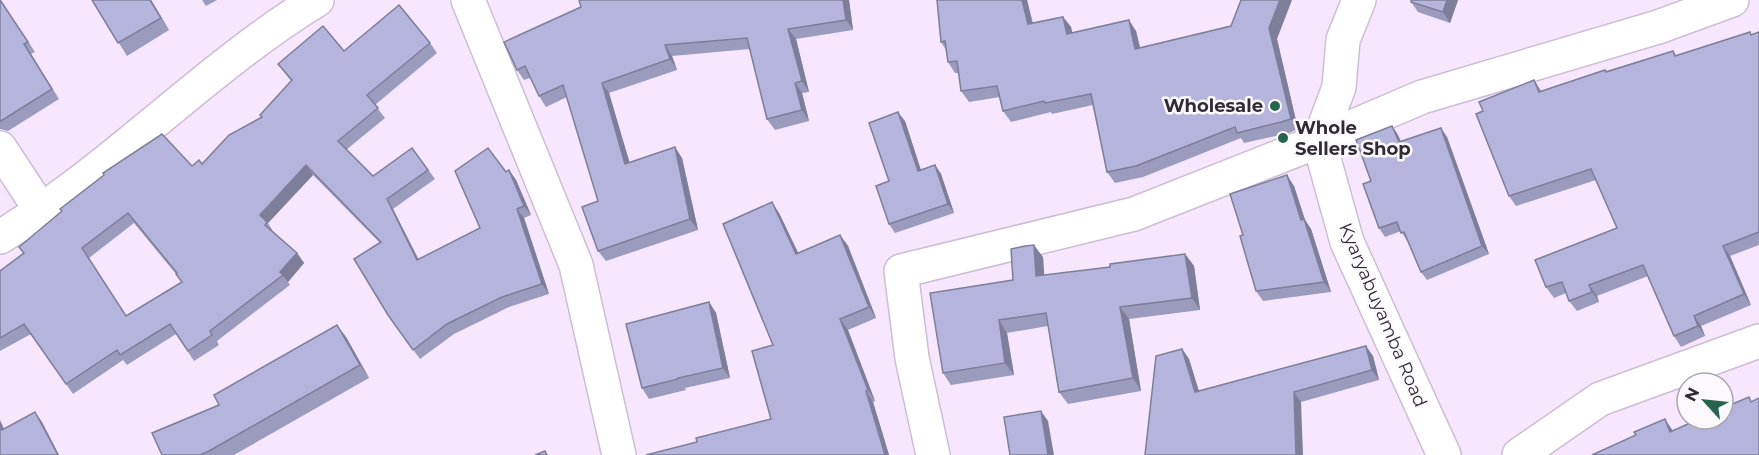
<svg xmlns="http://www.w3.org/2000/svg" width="1759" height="455" font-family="Montserrat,sans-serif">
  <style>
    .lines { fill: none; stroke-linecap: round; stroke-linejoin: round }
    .minor-casing { stroke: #ccbed4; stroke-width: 36 }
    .minor { stroke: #fff; stroke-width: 33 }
    .wall { fill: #9b9bbe; fill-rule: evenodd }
    .shaded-wall { fill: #7e7e9b }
    .building { fill: #b4b4dd; stroke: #7e7e9b; stroke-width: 1.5; fill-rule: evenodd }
    .poi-dot { fill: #27634d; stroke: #fcf9fe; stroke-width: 2 }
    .labels { text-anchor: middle; stroke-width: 5; stroke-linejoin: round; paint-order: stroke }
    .poi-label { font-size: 18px; font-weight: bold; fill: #302a33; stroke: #fcf9fe; text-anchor: end }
    .street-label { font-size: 18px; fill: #302a33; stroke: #fcf9fe }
  </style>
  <rect width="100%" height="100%" fill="#f6e7fe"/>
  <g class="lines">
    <!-- minor casing -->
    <g class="minor-casing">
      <g id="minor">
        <polyline points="468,0 576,265 619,455"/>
        <polyline points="1359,0 1343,40 1339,87 1319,141 1347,242 1444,455"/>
        <polyline points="0,148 42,212"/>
        <path d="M0,237c113,-68 204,-168 317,-237"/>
        <polyline points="933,455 912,358 901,271 1134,214 1319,141 1422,97 1658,27 1732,0"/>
        <polyline points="1519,455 1600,399 1759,341"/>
      </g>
    </g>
    <!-- minor -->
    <use href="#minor" class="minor"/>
  </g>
  <!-- wall -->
  <g class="wall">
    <polygon points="0,0 1,0 35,52 31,54 59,99 8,131 0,129"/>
    <polygon points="92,0 151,0 169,30 127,56"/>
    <polygon points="202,0 217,0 206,6"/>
    <polygon points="849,0 853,30 796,39 809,92 802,93 809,121 775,130 767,119 750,49 672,56 677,70 609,93 629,162 682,158 698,230 606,261 598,251 598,201 567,97 546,107 539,96 530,78 524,80 517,70 581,7"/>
    <polygon points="937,0 1027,0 1033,23 1063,17 1071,27 1072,33 1136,31 1140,48 1277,39 1298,129 1289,133 1244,143 1241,138 1143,177 1115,183 1107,172 1093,105 1052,114 1051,112 1011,122 1003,111 1000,97 969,102 961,91 959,73 955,73 948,62 946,50 941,42"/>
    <polygon points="1458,0 1450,23 1418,12 1411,2"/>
    <polygon points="1759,32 1759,245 1730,256 1751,305 1701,326 1705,336 1681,347 1674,336 1648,276 1597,296 1599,302 1577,311 1569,301 1566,293 1554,298 1546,287 1617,228 1596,180 1516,206 1509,196 1542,91 1605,70 1606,71 1673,51 1677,56"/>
    <path d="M430,43l7,10 -62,52 10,13 -39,32 27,26 39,-28 23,31 -42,30 25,51 62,-32 26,-56 3,-2 7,10 15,35 -7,3 25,76 -40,13 -55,27 -34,25 -32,-44 -8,-72 -67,-68 -45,48 6,10 23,20 7,10 -16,19 2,3 -73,56 2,4 -25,16 -18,-27 -49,31 -4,-5 -50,34 -42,-60 -31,17v-80l23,-18 -4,-6 173,-81 10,-2 60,-47 29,-36 -13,-17 66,-13zM134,223l42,51 6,8 -56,34 -37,-58z"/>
    <polygon points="905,121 921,170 935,165 941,174 954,213 895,233 889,224 889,181"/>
    <polygon points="1392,126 1398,135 1401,142 1447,137 1489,254 1427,280 1421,272 1408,241 1407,241 1401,231 1385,237 1379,228 1371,181"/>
    <polygon points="1294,186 1305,220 1311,229 1331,292 1263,301 1256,291 1243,235"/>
    <polygon points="779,213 798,253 840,235 848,246 876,318 848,330 875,401 873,402 889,455 646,455 697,442 771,419"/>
    <polygon points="1185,254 1194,266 1200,310 1129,319 1141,391 1068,404 1059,392 1048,326 1007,333 1014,375 951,385 943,373 1013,280 1043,257 1044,275 1110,267"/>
    <polygon points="709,302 716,313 730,378 685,388 686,390 649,399 642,388"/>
    <polygon points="346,337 369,378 234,455 162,455 219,405"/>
    <polygon points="1182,349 1189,359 1199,391 1373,356 1379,380 1301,402 1145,455"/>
  </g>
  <!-- shaded-wall -->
  <g class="shaded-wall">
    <polygon points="150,0 151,0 169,30 161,18"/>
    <polygon points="843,0 849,0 853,30 846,20"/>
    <polygon points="1022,0 1027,0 1035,35 1028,24"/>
    <polygon points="1280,0 1292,0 1277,39 1298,129 1291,119 1269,28"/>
    <polygon points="1447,0 1458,0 1450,23 1443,12"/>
    <polygon points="1063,17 1071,27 1075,45 1067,34"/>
    <polygon points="1129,20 1136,31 1143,60 1135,49"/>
    <polygon points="788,29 796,39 809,92 802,81"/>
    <polygon points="665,45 672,56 677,70 670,59"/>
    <polygon points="1534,80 1541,91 1546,103 1539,92"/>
    <polygon points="602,83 609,93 633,174 625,164"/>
    <polygon points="795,83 802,93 809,121 802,110"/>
    <polygon points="898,112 905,121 924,180 918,171"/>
    <polygon points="1392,126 1398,135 1405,151 1399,142"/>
    <polygon points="1441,128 1447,137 1489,254 1482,246"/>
    <polygon points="675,147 682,158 698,230 690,219"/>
    <polygon points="306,165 313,175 268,223 260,215"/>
    <polygon points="935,165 941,174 954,213 948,204"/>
    <polygon points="509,170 516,180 531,215 524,206"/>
    <polygon points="1287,175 1294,186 1305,220 1311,229 1331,292 1324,282 1301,220"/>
    <polygon points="387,199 393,209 424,270 417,260"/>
    <polygon points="772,202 779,213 804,265 796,254"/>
    <polygon points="517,209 524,218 549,294 542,284"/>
    <polygon points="840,235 848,246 876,318 869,307"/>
    <polygon points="1034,245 1043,257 1045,288 1036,276"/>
    <polygon points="1723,246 1730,256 1751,305 1744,294"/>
    <polygon points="297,253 304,263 288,282 280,272"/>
    <polygon points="1185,254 1194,266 1200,310 1192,298"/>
    <polygon points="1589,285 1597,296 1599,302 1592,292"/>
    <polygon points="709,302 716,313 730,378 723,368"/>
    <polygon points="1120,307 1129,319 1141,391 1133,378"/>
    <polygon points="1694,316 1701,326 1705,336 1698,326"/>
    <polygon points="840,319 848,330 875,401 868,390"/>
    <polygon points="999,320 1007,333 1014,375 1005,363"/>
    <polygon points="337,325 346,337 369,378 360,365"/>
    <polygon points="1366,346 1373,356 1379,380 1372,370"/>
    <polygon points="1182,349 1189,359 1202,402 1195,392"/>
    <polygon points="866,391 873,402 889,455 885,455"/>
    <polygon points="1294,392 1301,402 1303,455 1296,455"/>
    <polygon points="1041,411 1048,421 1054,455 1048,455"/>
    <polygon points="35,412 42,422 59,455 58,455"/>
    <polygon points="1665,419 1673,431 1670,432"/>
    <polygon points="0,420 9,440 0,426"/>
  </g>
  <!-- building -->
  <g class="building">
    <polygon points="0,0 28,42 24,44 52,89 1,121 0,121"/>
    <polygon points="92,0 150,0 161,18 118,43"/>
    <polygon points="579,0 843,0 846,20 788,29 802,81 795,83 802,110 767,119 747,38 665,45 670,59 602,83 625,164 675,147 690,219 598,251 582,207 598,201 563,85 539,96 525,66 517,70 504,42 581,7"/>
    <polygon points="937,0 1022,0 1028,24 1063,17 1067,34 1129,20 1135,49 1231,26 1241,0 1280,0 1269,28 1291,119 1281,122 1237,133 1235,127 1136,166 1107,172 1091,94 1045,103 1044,101 1003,111 997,86 961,91 957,61 948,62 945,41 941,42"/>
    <polygon points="1411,0 1447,0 1443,12 1411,2"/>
    <path d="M399,5l31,38 -63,52 11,13 -40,33 35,35 39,-28 16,22 -41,29 30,61 63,-32 -25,-57 33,-23 18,24 3,-2 15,36 -7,3 25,75 -40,13 -55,27 -34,26 -25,-35 -34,-56 27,-17 -75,-77 -46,50 7,7 -2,3 32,28 -17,19 3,3 -73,56 2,4 -24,16 -18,-27 -50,31 -3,-5 -51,34 -42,-60 -24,14v-67l24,-18 -5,-6 43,-36 -2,-2 44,-34 -1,-2 59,-39 30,32 7,-6 3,4 27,-29 33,-18 -2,-2 32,-35 -14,-16 45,-38 21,25zM128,213l49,60 -1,1 6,8 -56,34 -44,-68z"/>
    <polygon points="1750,32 1751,35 1759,32 1759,232 1723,246 1744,294 1694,316 1698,326 1674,336 1643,265 1589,285 1592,292 1569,301 1562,282 1546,287 1535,260 1617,228 1591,169 1509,196 1476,114 1483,111 1479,102 1534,80 1539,92 1605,70 1606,72 1673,51 1675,56"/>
    <polygon points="898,112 918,171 935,165 948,204 889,224 876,186 889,181 869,123"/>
    <polygon points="1392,126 1399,142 1441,128 1482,246 1421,272 1404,232 1401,233 1397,222 1379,228 1363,184 1371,181 1356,140"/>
    <polygon points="1287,175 1301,220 1304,219 1324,282 1256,291 1240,236 1243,235 1230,194"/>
    <polygon points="772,202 796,254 840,235 869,307 840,319 868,390 866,391 885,455 646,455 697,442 696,438 771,419 752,351 773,345 723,224"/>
    <polygon points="1034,245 1036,276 1110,267 1110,264 1185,254 1192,298 1120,307 1133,378 1059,392 1046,313 999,320 1005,363 943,373 930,293 1013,280 1011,249 1025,246"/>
    <polygon points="709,302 723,368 678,378 678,379 642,388 626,324"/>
    <polygon points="337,325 360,365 209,451 200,455 162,455 152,433 219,405 214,395"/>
    <polygon points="1366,346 1372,370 1294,392 1296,455 1145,455 1156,356 1182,349 1195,392"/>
    <polygon points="1749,397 1751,402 1759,398 1759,455 1592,455 1636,435 1634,432 1665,419 1670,432 1699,419 1723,419 1723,408"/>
    <polygon points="1041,411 1048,455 1010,455 1004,417"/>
    <polygon points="35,412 58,455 0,455 0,426 2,430"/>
    <polygon points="545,451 547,455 535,455"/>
  </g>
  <!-- markers -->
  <g class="poi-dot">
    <circle cx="1275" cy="106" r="6"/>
    <circle cx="1283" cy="138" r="6"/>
  </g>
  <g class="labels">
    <!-- poi labels -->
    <g class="poi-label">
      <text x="1263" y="112">Wholesale</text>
      <text x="1295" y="134" text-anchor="start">Whole<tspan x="1295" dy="21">Sellers Shop</tspan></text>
    </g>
    <!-- street labels -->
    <g class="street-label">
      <text transform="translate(1383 315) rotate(67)" y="6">Kyaryabuyamba Road</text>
    </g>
  </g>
  <!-- north arrow -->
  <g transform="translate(1705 401) rotate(297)"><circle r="28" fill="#fcf9fe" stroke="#aaa6ad" stroke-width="1.5"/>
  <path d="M0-4.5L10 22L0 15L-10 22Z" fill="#27634d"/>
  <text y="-9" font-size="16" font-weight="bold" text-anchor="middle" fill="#302a33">N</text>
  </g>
</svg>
